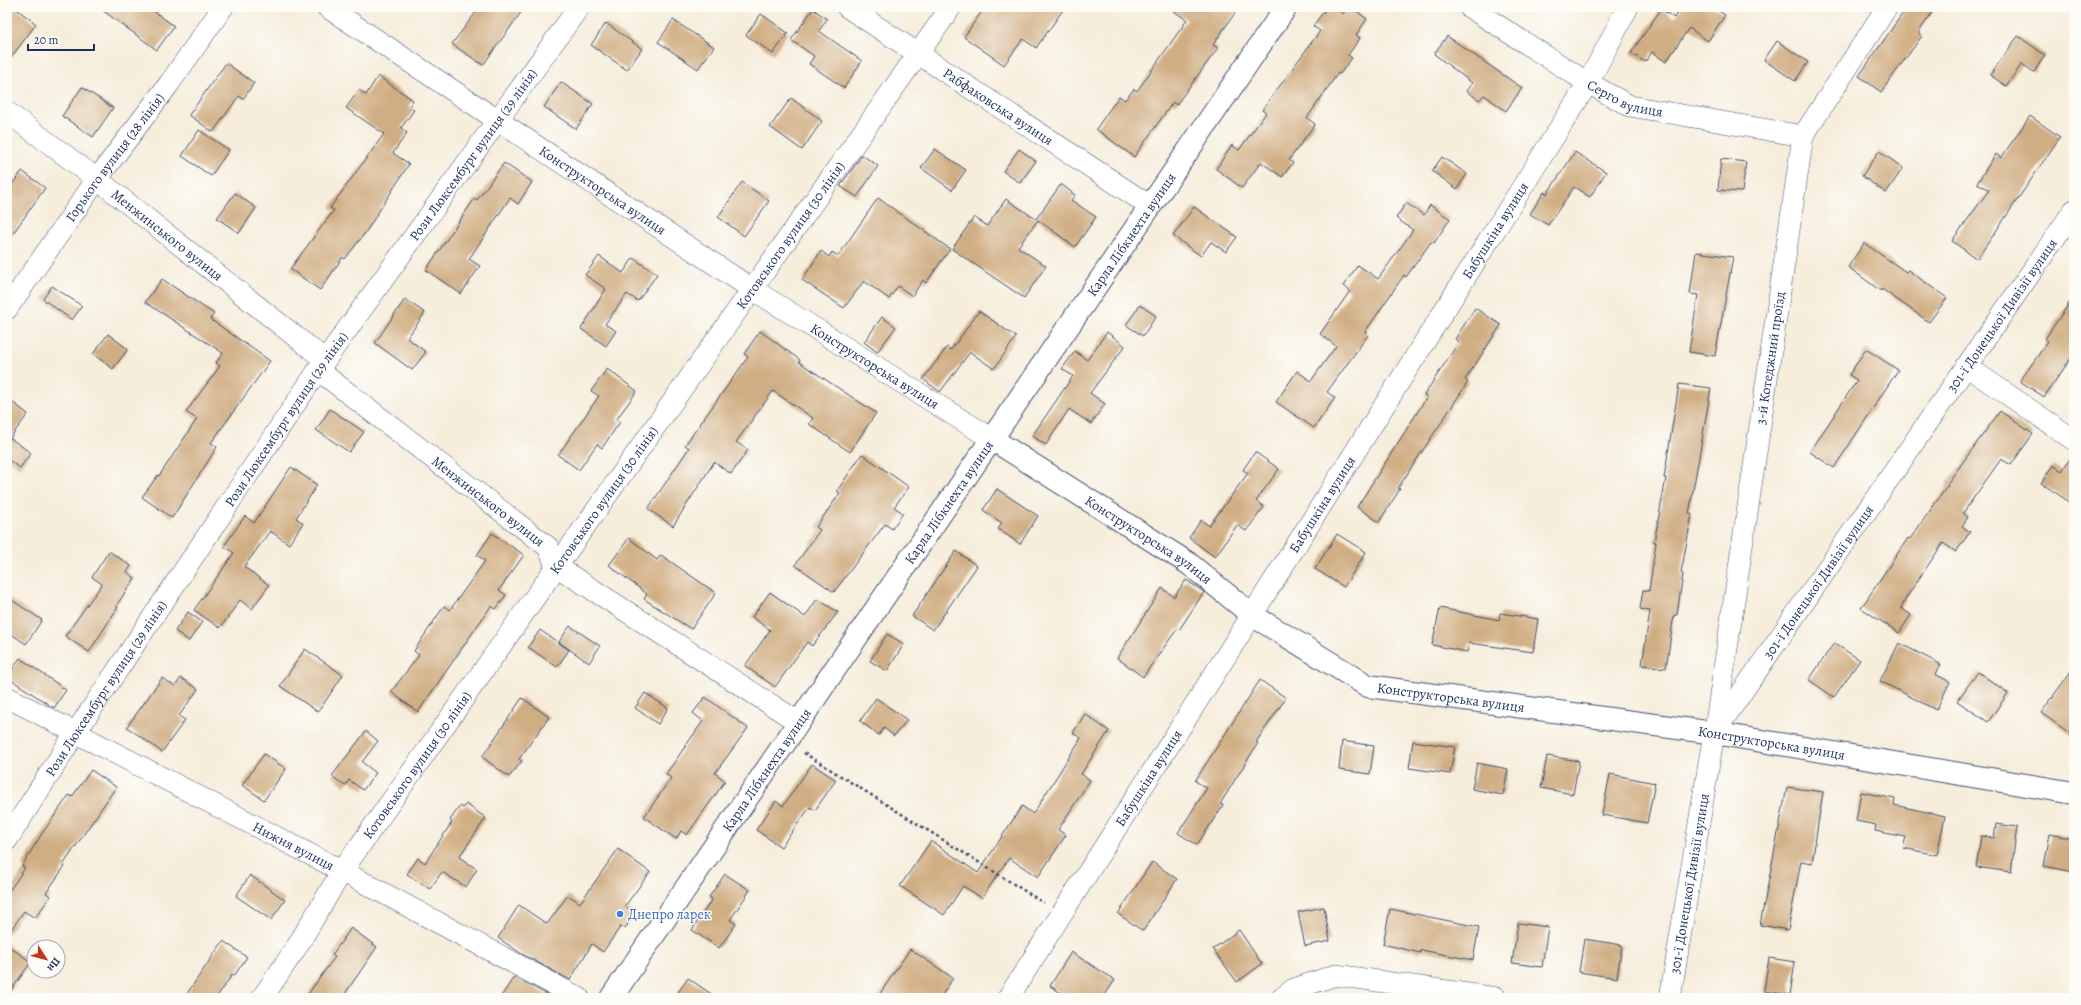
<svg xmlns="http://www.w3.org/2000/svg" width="2081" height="1005" font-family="Alegreya,serif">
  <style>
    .building { fill: #d0ae84 }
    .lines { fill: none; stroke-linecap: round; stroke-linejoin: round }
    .street-casing { stroke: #3c4c71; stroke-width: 22 }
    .secondary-casing { stroke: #3c4c71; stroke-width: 24 }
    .path { stroke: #3c4c71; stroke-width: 2.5; stroke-dasharray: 3 3; stroke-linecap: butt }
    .street { stroke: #fff; stroke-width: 21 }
    .secondary { stroke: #fff; stroke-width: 22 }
    .shop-dot { fill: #3f7fe0; stroke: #fdfcf7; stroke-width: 1.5 }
    .labels { text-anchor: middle; stroke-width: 3; stroke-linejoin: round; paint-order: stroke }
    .street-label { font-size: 14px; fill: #1b2f5e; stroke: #fdfcf7 }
    .shop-label { font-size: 14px; fill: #366cbe; stroke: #fdfcf7; text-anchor: start }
  </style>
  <rect width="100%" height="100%" fill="#fdfcf7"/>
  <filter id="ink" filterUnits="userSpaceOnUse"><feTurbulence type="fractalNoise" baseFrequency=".025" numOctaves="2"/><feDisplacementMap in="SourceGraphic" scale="8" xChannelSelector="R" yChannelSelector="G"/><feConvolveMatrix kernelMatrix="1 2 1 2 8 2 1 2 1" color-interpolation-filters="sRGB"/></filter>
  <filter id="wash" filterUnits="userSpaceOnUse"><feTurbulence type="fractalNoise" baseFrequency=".012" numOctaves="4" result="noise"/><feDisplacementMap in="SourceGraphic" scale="16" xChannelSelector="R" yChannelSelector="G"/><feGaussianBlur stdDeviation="0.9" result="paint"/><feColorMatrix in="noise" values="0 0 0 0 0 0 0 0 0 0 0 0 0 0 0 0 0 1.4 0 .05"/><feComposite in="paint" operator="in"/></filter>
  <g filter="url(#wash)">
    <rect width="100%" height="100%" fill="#f6eddb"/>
    <g id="blocks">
      <!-- building -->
      <g class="building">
        <polygon points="7,7 14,7 36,24 7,63"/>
        <polygon points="98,7 148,7 174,26 157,50"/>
        <polygon points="480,7 525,7 483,65 452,44"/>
        <polygon points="985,7 1065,7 1036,48 1023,39 1004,65 964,37"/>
        <polygon points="1168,7 1239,7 1213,45 1218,48 1176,105 1173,102 1134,157 1096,129 1119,96 1125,100 1134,89 1137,91 1187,20"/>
        <polygon points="1327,7 1333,7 1343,14 1348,7 1351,7 1367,19 1356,35 1360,38 1348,55 1352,58 1340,74 1338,73 1307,118 1315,124 1289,160 1293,163 1282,177 1261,162 1242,188 1216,169 1232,145 1239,150 1266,113 1262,110 1320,31 1313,26"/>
        <polygon points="1682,7 1713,7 1725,15 1708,41 1689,28 1666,62 1652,52 1645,62 1631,53 1661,9 1674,18"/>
        <polygon points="1907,7 1936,7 1918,33 1922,36 1881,92 1859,76"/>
        <polygon points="813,9 827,19 819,31 862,61 844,88 809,64 814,56 791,40"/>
        <polygon points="761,14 788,33 773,54 746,35"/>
        <polygon points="673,20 714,47 698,69 658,42"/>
        <polygon points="606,23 642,49 627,70 591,45"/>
        <polygon points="1447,36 1522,88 1506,111 1484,95 1479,100 1466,91 1472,83 1434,54"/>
        <polygon points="2018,36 2045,55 2034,72 2022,64 2006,86 1990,75"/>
        <polygon points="1777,41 1808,62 1795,81 1764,60"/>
        <polygon points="226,63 254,83 243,99 239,96 213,132 189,115"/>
        <polygon points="378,76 413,100 409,107 414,110 401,128 407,133 393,153 409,164 365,233 345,259 343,257 320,290 290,269 334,210 330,208 384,134 346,108 359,90 366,95"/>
        <polygon points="561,82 593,104 576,129 544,107"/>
        <polygon points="82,87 113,108 93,137 62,116"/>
        <polygon points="791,98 822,121 802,150 770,127"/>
        <polygon points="2030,116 2060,137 1977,259 1952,241 1989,190 1977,183 1996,154 2001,158"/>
        <polygon points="199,130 229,150 211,176 182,156"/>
        <polygon points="935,149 966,170 952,190 921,168"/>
        <polygon points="1019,149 1036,161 1020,183 1003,171"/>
        <polygon points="1879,151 1903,168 1886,193 1862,176"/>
        <polygon points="1575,152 1606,172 1590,197 1574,187 1548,225 1530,214 1544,192 1547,194"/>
        <polygon points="862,155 878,166 857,197 840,186"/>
        <polygon points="1442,157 1467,174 1457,189 1432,171"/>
        <polygon points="1721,159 1746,162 1742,192 1718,190"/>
        <polygon points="504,163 532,182 518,204 510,198 469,259 480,266 461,294 426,270 475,198 477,200"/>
        <polygon points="22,171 45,188 7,242 7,191"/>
        <polygon points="742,182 769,201 744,236 718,217"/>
        <polygon points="1061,184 1075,195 1071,200 1096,217 1075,247 1038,220 1018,247 1046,266 1024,298 952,249 974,217 987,226 1006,199 1036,219"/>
        <polygon points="235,193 256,208 239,233 217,218"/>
        <polygon points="878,198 950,249 926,283 923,280 912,296 898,286 889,299 864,281 844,308 802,280 821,251 829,257 832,252 838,256"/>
        <polygon points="1406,203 1424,215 1430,205 1450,219 1434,243 1431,242 1406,277 1404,275 1365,332 1368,335 1327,392 1335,398 1314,428 1276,402 1297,371 1311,381 1336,346 1320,334 1350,291 1343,286 1358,265 1378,279 1413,230 1396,218"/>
        <polygon points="1194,207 1237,237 1226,252 1211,242 1201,256 1173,236"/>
        <polygon points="1864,243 1906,272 1908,270 1947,298 1929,322 1882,289 1881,291 1848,267"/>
        <polygon points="1696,252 1733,257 1715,356 1689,352 1698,295 1690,294"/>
        <polygon points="599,256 623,273 633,258 657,274 638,301 627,294 605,324 616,331 606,346 581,329 606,289 585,275"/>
        <polygon points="162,279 214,314 210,319 270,361 211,443 217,447 172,518 142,497 158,475 159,476 197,419 186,412 220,366 216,363 223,353 145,302"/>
        <polygon points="52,286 82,306 72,320 43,299"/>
        <polygon points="2074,296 2074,354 2044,397 2020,381 2048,341 2045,339"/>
        <polygon points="405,299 425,313 407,338 426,352 412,370 375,343"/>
        <polygon points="1140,305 1156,316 1143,336 1126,325"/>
        <polygon points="1475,308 1501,325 1465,380 1468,382 1398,488 1400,489 1379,522 1357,507 1427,397 1424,395 1459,342 1455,339"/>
        <polygon points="979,311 1016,337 994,369 970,352 940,392 923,379 947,347 951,350"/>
        <polygon points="882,317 896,327 877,352 864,342"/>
        <polygon points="760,331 800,360 799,362 876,413 850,452 809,424 813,418 773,391 736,442 748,450 731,474 714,462 673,526 648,509 689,448 685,445 748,357 744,354"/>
        <polygon points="1107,332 1125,346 1090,393 1105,404 1091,424 1069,409 1046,445 1032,436 1073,376 1062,369 1075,351 1087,360"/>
        <polygon points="108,334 128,349 113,369 93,354"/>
        <polygon points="1866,349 1898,370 1834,468 1810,452 1857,380 1849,375"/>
        <polygon points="607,369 637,391 616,420 620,422 602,448 597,444 579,470 558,455 599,396 591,391"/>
        <polygon points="1679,384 1711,388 1689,514 1692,514 1681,573 1683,574 1677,615 1674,615 1666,668 1642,665 1650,611 1640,609 1643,590 1649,591 1656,542 1654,542 1666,478 1664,478"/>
        <polygon points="7,398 28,414 10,438 31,453 20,468 7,459"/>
        <polygon points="330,409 364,432 349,452 316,430"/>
        <polygon points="2000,411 2033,434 2011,465 2001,459 1963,513 1968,517 1962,526 1970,532 1956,552 1943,543 1906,598 1901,608 1911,615 1899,633 1861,608 1908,538 1910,539 1948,485 1947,484"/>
        <polygon points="1255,452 1279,469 1256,501 1264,507 1246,531 1237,525 1215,557 1189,538 1201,520 1209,526 1248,473 1243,470"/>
        <polygon points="2074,452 2074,505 2041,483 2053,465 2062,471"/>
        <polygon points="862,454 909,487 894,507 903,513 892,529 885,524 834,592 795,565 820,530 816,527 840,493 837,491"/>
        <polygon points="291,467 317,485 296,518 303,523 289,544 270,531 244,567 269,585 252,609 240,600 220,628 194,610 234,553 224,546 245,516 254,523"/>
        <polygon points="997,489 1038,516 1020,544 998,529 1002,523 983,510"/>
        <polygon points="492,533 524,555 499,590 506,595 496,609 491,606 418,712 391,692 419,655 414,651 444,606 450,610 485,561 477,555"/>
        <polygon points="1337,534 1366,552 1344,587 1315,569"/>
        <polygon points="629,538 657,560 661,555 716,593 691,629 644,599 647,594 609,565"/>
        <polygon points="109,551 131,566 127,572 135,578 116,606 118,607 89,652 65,636 102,584 92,577"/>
        <polygon points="956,551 977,566 933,630 912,616"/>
        <polygon points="1186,580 1204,592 1179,630 1177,629 1143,677 1117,658 1162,588 1174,597"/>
        <polygon points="770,592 805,617 817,599 838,612 812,646 807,642 775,687 745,666 770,630 752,617"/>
        <polygon points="7,597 42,620 26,644 7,631"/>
        <polygon points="1440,608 1499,620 1500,613 1538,619 1533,652 1469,643 1467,652 1432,645"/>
        <polygon points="188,612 202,622 189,641 175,631"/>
        <polygon points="570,626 600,646 589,663 559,642"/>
        <polygon points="540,630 569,650 557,667 528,647"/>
        <polygon points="887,634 904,644 887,671 870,661"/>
        <polygon points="1834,643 1860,660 1834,697 1809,680"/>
        <polygon points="1899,643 1940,664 1935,674 1950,682 1936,710 1880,681"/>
        <polygon points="305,649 343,675 318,712 280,686"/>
        <polygon points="20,658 66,690 54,708 7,677"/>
        <polygon points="2074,667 2074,736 2041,713"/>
        <polygon points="1978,672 2008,693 1988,722 1957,701"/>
        <polygon points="162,678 175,686 181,678 198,689 179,716 185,720 162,752 127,727"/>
        <polygon points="1260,680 1286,698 1256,742 1258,743 1220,804 1223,805 1197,845 1178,833 1207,788 1195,781"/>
        <polygon points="645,693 668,708 658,724 635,708"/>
        <polygon points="705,697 748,728 715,773 725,781 687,835 681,831 676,839 644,817 671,778 666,774 703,721 693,713"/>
        <polygon points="522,698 549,717 519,759 522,761 509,777 482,757"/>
        <polygon points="876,698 907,720 894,736 884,728 879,735 860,721"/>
        <polygon points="1085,714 1109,731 1081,774 1090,780 1058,830 1066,835 1038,877 1009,858 982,898 963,886 944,915 900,886 931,841 978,873 1022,806 1033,814 1081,738 1073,733"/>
        <polygon points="366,731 378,741 362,762 376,773 363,790 349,780 345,786 332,776"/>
        <polygon points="1342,741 1374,746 1370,774 1339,770"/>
        <polygon points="1413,741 1455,747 1450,774 1409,768"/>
        <polygon points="264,754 286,769 264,800 242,785"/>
        <polygon points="1547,756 1579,761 1573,794 1541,788"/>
        <polygon points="1477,763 1508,769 1503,795 1472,789"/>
        <polygon points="812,764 836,780 815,810 810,807 781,847 756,830 776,801 783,806"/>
        <polygon points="91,770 116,787 63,865 65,866 46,893 51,896 35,918 24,911 7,936 7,894 25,868 22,866 41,835 69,795 72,797"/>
        <polygon points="1610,774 1655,783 1647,823 1602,815"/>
        <polygon points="1787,787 1823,792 1812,863 1801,861 1788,930 1760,925"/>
        <polygon points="1861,792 1895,799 1894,805 1945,816 1937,855 1903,848 1906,837 1875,831 1876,825 1856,821"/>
        <polygon points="466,804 486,818 459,857 477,869 466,887 442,872 430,889 407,874 418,858 425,863 452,822 450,820 460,806 463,808"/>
        <polygon points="1996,824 2017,827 2011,872 1976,867 1981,836 1994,838"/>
        <polygon points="2050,834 2074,839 2074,872 2044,866"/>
        <polygon points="618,849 650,872 625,906 635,914 625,928 621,926 603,952 592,944 570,980 522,954 498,938 519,905 547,924 568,895 580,903"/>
        <polygon points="1152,862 1177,879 1143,931 1118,914"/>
        <polygon points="725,874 750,890 730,920 736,924 719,948 692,930 712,899 709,897"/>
        <polygon points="250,875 285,900 271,920 236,896"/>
        <polygon points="1324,907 1330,941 1305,946 1298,912"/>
        <polygon points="1390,909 1479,927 1473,960 1421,950 1420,953 1383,944"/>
        <polygon points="1518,923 1548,927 1542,967 1512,963"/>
        <polygon points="351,928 377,947 342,998 305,998 335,957 332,955"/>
        <polygon points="1239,930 1262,964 1237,982 1213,949"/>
        <polygon points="1584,939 1622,945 1617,978 1579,972"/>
        <polygon points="223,941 247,957 234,976 232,975 216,998 184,998"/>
        <polygon points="7,945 31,962 7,996"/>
        <polygon points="910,949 953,978 940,998 877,998"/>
        <polygon points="1071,952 1115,980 1103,998 1069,998 1050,986"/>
        <polygon points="1769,958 1795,962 1790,995 1764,991"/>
        <polygon points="514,977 554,998 500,998"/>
        <polygon points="688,978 717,998 674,998"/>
      </g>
    </g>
  </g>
  <g filter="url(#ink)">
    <use href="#blocks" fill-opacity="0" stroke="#3c4c71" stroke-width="1"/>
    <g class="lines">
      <!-- street casing -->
      <g class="street-casing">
        <g id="street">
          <path id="s1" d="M327,7l425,282 240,150"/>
          <path id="s2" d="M847,7l303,199"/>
          <path id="s3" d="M1469,7l119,76 42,23 173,30"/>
          <path id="s4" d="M7,112l90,67 228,181"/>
          <path id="s5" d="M7,309l90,-130 72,-95 54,-77"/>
          <polyline points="1966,366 2074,440"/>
          <path id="s6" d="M318,370l230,177 8,19 242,156"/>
          <path id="s7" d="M7,697l335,174 237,127"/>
          <path id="s8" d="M1715,729l88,-593 84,-129"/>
          <path id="s9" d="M7,840l69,-108 242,-362 261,-363"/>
          <path id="s10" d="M262,998l34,-50 46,-77 609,-864"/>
          <path id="s11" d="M1008,998l244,-383 336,-532 40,-76"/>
          <polyline points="1282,998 1294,989 1336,975 1496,998"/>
          <path id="s12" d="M1670,998l44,-265 360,-523"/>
        </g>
      </g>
      <!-- secondary casing -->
      <g class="secondary-casing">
        <g id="secondary">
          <path id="s13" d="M992,439l196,124 64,52 116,71 346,47 360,60"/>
          <path id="s14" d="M611,998l675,-991"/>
        </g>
      </g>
      <!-- path -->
      <polyline class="path" points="804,753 1044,903"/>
      <!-- street -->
      <use href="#street" class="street"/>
      <!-- secondary -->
      <use href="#secondary" class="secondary"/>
    </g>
  </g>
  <!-- markers -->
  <circle class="shop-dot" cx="620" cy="914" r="4"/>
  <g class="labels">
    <!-- street labels -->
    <g class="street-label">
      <text dy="5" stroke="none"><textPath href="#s3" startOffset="182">Серго вулиця</textPath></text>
      <text dy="5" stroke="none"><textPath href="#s2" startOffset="181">Рабфаковська вулиця</textPath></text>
      <text dy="5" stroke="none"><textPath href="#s9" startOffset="829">Рози Люксембург вулиця (29 лiнiя)</textPath></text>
      <text dy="5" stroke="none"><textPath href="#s5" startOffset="186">Горького вулиця (28 лiнiя)</textPath></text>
      <text dy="5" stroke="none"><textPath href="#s1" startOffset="331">Конструкторська вулиця</textPath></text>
      <text dy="5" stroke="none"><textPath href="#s11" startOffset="909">Бабушкіна вулиця</textPath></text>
      <text dy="5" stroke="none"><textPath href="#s4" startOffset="202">Менжинського вулиця</textPath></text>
      <text dy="5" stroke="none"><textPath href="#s10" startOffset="928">Котовського вулиця (30 лiнiя)</textPath></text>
      <text dy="5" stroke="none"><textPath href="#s14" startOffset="924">Карла Лібкнехта вулиця</textPath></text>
      <text dy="5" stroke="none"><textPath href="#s12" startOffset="776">301-ї Донецької Дивізії вулиця</textPath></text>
      <text dy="5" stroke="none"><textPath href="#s8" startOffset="375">3-й Котеджний проїзд</textPath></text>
      <text dy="5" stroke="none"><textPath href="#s1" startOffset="655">Конструкторська вулиця</textPath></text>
      <text dy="5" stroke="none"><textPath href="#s9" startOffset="505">Рози Люксембург вулиця (29 лiнiя)</textPath></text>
      <text dy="5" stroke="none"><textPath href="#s10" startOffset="604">Котовського вулиця (30 лiнiя)</textPath></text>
      <text dy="5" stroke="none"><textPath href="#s6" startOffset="215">Менжинського вулиця</textPath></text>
      <text dy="5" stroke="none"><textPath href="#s14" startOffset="600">Карла Лібкнехта вулиця</textPath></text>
      <text dy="5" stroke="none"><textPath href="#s11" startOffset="585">Бабушкіна вулиця</textPath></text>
      <text dy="5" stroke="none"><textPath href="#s13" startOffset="186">Конструкторська вулиця</textPath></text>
      <text dy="5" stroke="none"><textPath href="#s12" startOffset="452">301-ї Донецької Дивізії вулиця</textPath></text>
      <text dy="5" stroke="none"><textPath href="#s9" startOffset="181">Рози Люксембург вулиця (29 лiнiя)</textPath></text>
      <text dy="5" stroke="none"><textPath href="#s13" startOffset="534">Конструкторська вулиця</textPath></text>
      <text dy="5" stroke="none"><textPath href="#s13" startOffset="858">Конструкторська вулиця</textPath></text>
      <text dy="5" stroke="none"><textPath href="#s10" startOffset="280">Котовського вулиця (30 лiнiя)</textPath></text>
      <text dy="5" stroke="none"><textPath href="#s14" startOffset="276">Карла Лібкнехта вулиця</textPath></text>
      <text dy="5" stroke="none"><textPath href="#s11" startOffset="261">Бабушкіна вулиця</textPath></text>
      <text dy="5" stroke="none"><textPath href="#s7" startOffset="323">Нижня вулиця</textPath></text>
      <text dy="5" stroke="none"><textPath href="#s12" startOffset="116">301-ї Донецької Дивізії вулиця</textPath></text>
    </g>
    <!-- shop labels -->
    <g class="shop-label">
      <text x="628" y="919">Днепро ларек</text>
    </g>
  </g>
  <!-- margin -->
  <rect width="2081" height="1005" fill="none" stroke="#fdfcf7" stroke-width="24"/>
  <!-- north arrow -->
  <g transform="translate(46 959) rotate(126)"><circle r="19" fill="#fdfcf7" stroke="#a3aaba"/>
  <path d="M0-3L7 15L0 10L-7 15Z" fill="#c8321e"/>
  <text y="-6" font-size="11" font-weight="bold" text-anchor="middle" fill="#1b2f5e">Пн</text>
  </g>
  <!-- scale -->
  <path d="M28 44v6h66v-6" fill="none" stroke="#1b2f5e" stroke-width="2"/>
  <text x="34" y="44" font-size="12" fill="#1b2f5e" stroke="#fdfcf7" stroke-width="3" paint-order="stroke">20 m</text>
</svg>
